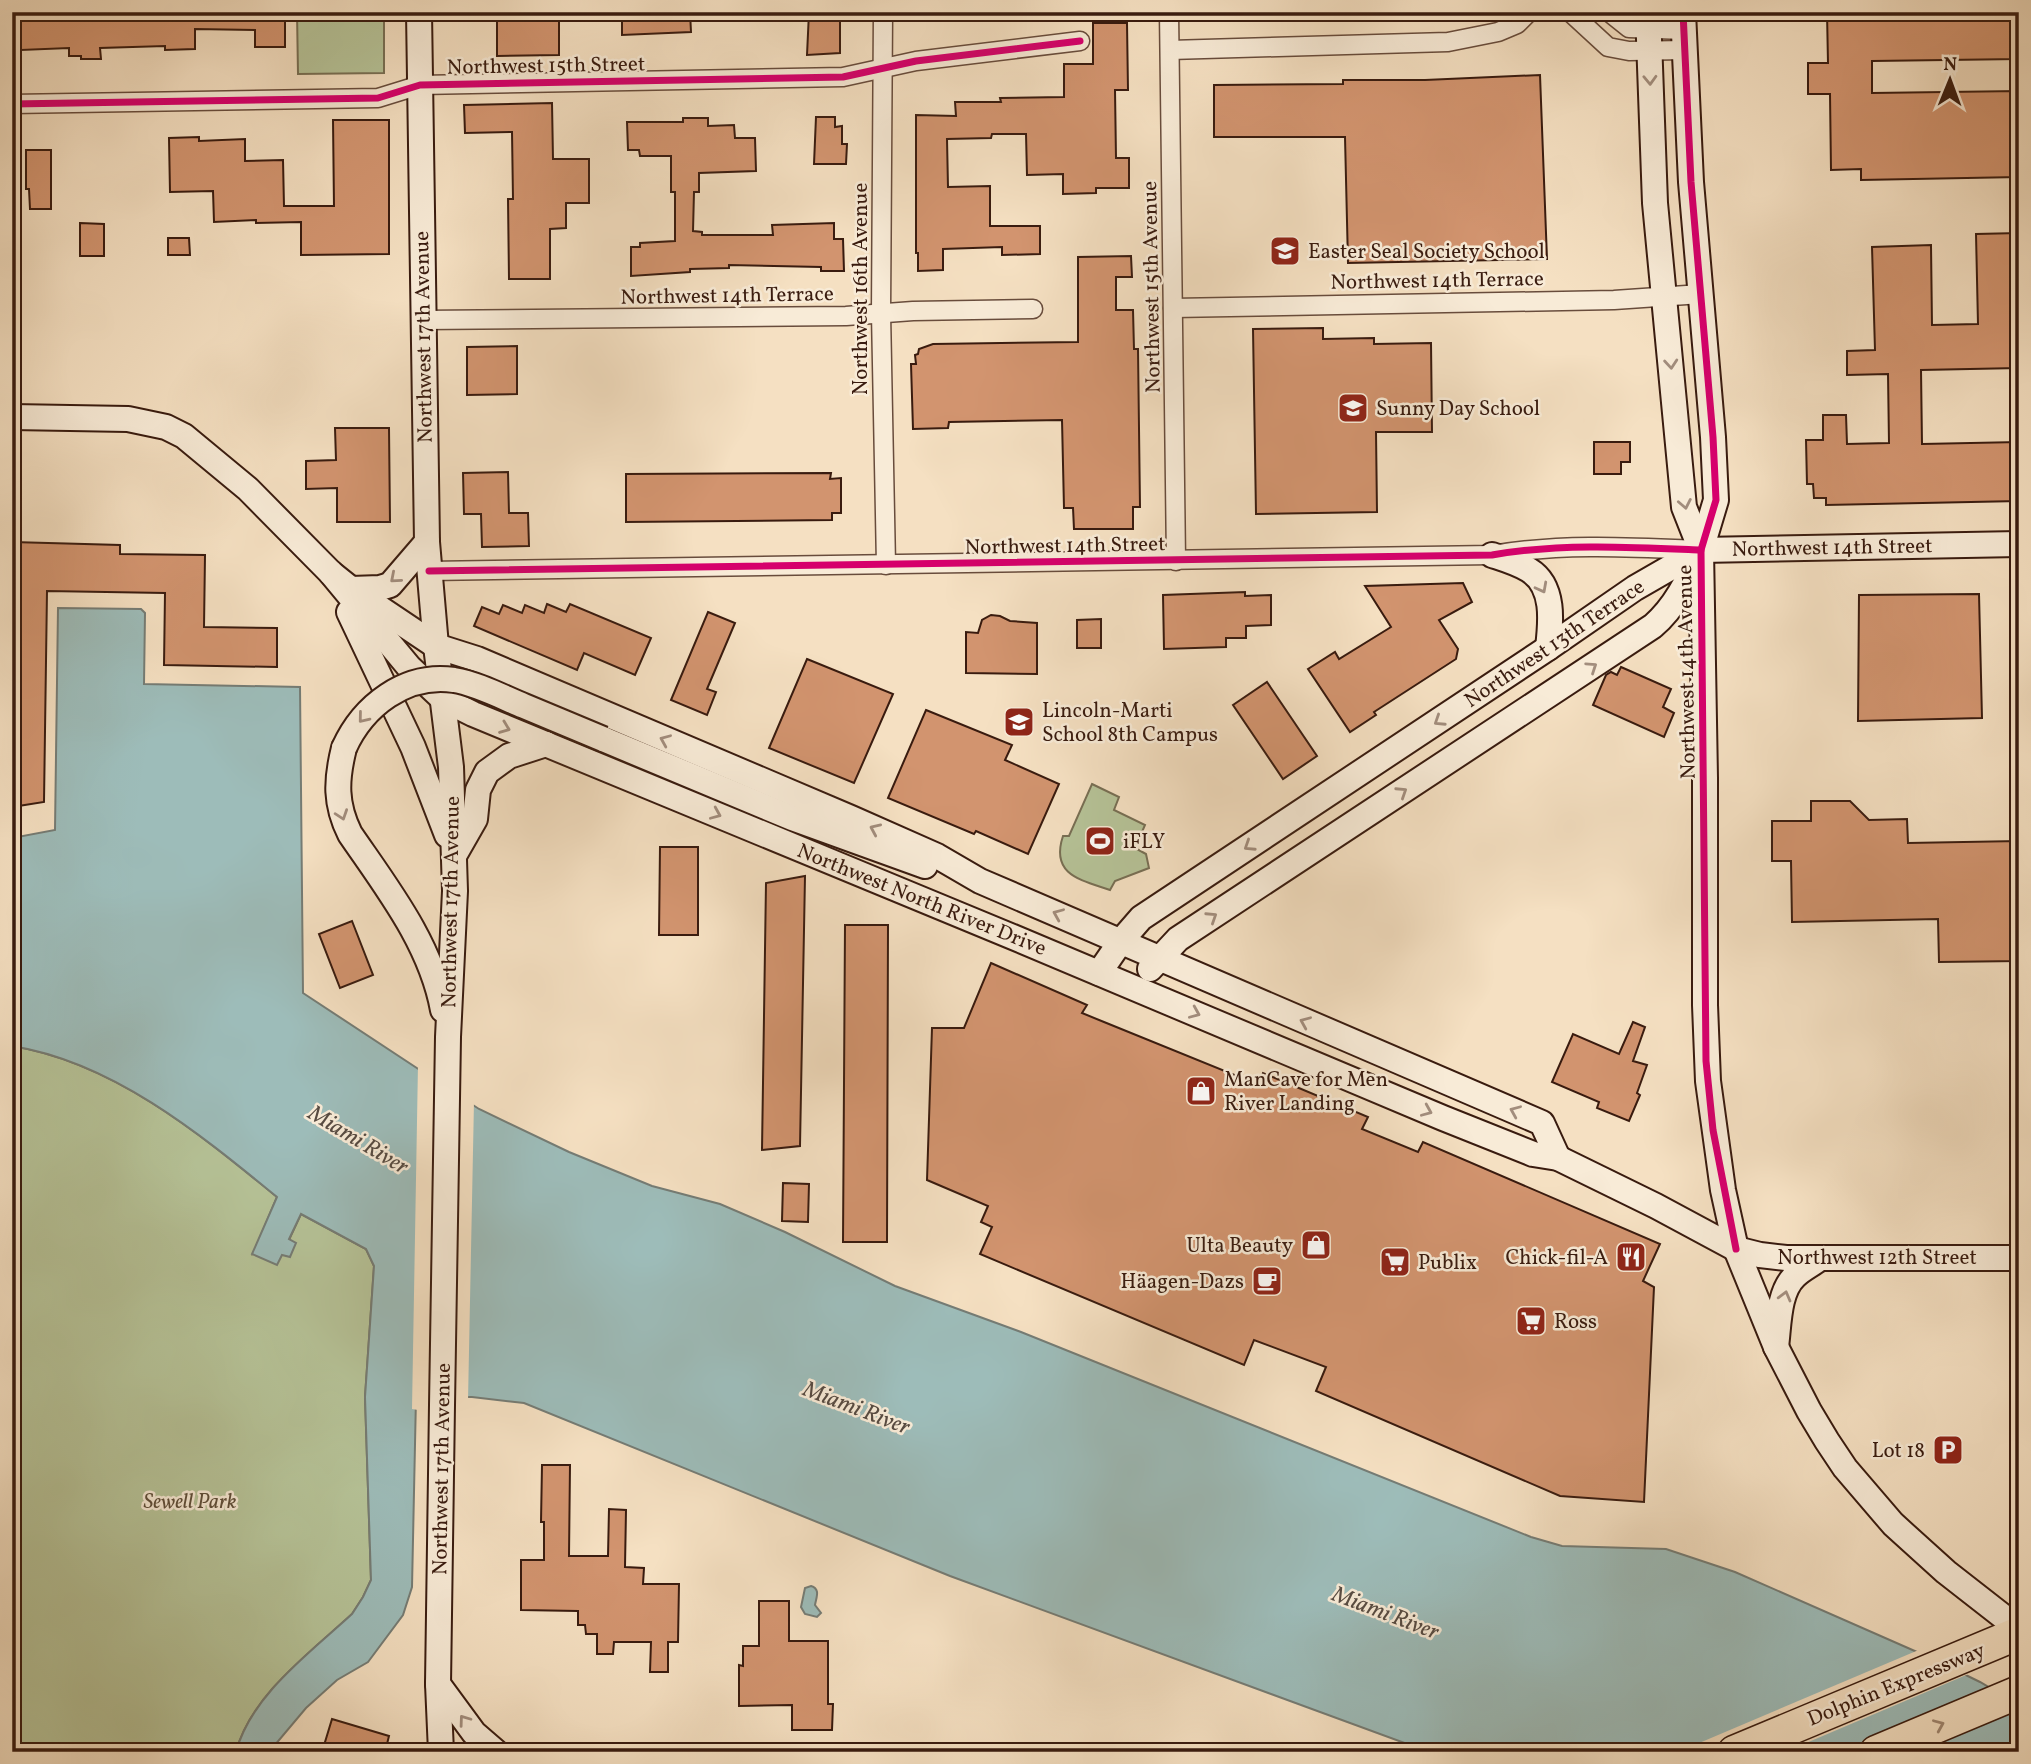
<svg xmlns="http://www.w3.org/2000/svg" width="2031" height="1764" font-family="Vollkorn,serif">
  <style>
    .green { fill: #b6c398; stroke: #786f54; stroke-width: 2 }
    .water { fill: #9dbcb9; stroke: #757c75; stroke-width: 2 }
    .pier { fill: #f5e0c2 }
    .building { fill: #d2946f; stroke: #391b0f; stroke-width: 2 }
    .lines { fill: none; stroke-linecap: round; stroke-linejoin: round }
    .street-casing { stroke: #684c3c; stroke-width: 21 }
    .secondary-casing { stroke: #391b0f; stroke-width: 28 }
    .highway-casing { stroke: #391b0f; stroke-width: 35 }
    .street { stroke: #f8ebd7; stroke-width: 18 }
    .secondary { stroke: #f8ebd7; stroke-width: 24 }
    .highway { stroke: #f5e0c2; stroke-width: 32 }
    .secondary-bridge-casing { stroke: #391b0f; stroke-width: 28; stroke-linecap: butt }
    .secondary-bridge { stroke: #f8ebd7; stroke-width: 24 }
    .cycleway-casing { stroke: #f8ebd7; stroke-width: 11 }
    .cycleway { stroke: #d6006c; stroke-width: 7 }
    .oneway { stroke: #a28d7d }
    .oneway2 { stroke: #a08771 }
    .labels { text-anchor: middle; stroke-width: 5; stroke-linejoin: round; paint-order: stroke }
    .street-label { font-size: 21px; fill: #391b0f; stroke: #f8ebd7 }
    .poi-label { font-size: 21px; fill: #391b0f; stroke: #f8ebd7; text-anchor: start }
    .park-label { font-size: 21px; font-style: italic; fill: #5e4d38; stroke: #f8ebd7 }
    .water-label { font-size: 23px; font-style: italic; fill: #574b42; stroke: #f8ebd7 }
  </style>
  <rect width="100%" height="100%" fill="#f5e0c2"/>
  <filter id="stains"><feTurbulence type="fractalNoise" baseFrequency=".00286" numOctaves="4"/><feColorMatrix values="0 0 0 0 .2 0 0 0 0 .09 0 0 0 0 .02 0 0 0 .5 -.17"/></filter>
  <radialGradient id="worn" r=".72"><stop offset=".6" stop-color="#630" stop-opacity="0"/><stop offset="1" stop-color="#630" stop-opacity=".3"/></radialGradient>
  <!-- green -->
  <g class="green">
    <polygon points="297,12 384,12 384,73 298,74"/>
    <path d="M1092,784l27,13 -5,13 31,15 -10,23 11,6 3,14 -34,13 -5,9c-29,-10 -60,-15 -47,-54h6z"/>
    <path d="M12,1046c101,16 188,88 265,151l-24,57 36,-14 12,-26 65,35 8,17 -9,131 6,183 -8,17 -11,17c-41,38 -101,81 -116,138l-224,-2z"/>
  </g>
  <!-- water -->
  <g class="water">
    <path d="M58,608l83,1 4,4 -1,71 156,3 3,306 176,116 90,43 83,34 68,18 65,28 110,54 126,46 510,205 31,9 104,3 69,23 198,87 47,23 39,23v47h-590l-479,-176 -426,-173 -52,-6h-56l-4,190 -9,28 -35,47 -31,18 -31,28 -32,38 -2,6h-36c15,-57 75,-100 116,-138l11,-17 8,-17 -6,-183 9,-131 -8,-17 -65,-35 -12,25 7,4 -6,14 -8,-2 -5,10 -25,-11 25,-57c-77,-63 -164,-135 -265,-151v-208l43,-8z"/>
    <path d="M811,1586c10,3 5,12 4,19l6,8 -4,4 -12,-3 -4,-7 4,-19z"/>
  </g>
  <!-- pier -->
  <g class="pier">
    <polygon points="418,1064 474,1101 468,1401 419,1400 418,1410 412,1409"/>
    <polygon points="1921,1649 1971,1673 1785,1752 1678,1752"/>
  </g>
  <!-- building -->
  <g class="building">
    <polygon points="20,12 285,12 285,47 255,47 255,30 195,29 195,49 165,50 165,46 100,48 101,59 81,59 81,56 69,56 69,48 21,50"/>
    <polygon points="497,12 559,12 559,55 497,56"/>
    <polygon points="622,12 690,12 691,32 622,35"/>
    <polygon points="809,12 840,12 840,53 807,55"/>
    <polygon points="1827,12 2019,12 2019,59 1872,61 1872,93 2019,91 2019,177 1861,180 1861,169 1831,170 1830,94 1808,94 1808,63 1828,63"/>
    <polygon points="1093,23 1127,23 1128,90 1115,90 1116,158 1129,158 1129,188 1096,188 1096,193 1063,194 1063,174 1027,175 1026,134 992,134 991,138 947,139 948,187 990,186 990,226 1040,226 1040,254 1002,255 1002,247 943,249 943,270 918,271 918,253 916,253 916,115 956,116 955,102 1001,102 1000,98 1064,97 1064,64 1093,64"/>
    <polygon points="1540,75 1547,259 1348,263 1345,137 1214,137 1214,85 1343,84 1343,80 1425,80"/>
    <polygon points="552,103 553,159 589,159 589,203 566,203 566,228 550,229 550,279 509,279 508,199 513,199 512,132 465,133 464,105"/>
    <polygon points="816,117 835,117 835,127 842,126 842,144 847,144 846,164 814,164"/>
    <polygon points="683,118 708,118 708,126 734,125 735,138 755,138 756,171 699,173 699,192 694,192 693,231 702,232 702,235 773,235 772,225 834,223 834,239 843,239 844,271 821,271 821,267 729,265 729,268 690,269 690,272 631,276 631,247 640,247 640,243 675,241 675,192 671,192 671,156 640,156 639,150 628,150 627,122 683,122"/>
    <polygon points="333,120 389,120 389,254 301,255 301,222 256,223 256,220 214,222 213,191 170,192 169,138 199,137 199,141 245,139 245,161 283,160 284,206 334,206"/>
    <polygon points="26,150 51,150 51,209 30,209 29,189 26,189"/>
    <polygon points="80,223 104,224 104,256 80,256"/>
    <polygon points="2019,233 2019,368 1921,370 1922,444 2019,442 2019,501 1826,505 1826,498 1814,498 1813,484 1807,484 1806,440 1823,440 1823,415 1846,415 1847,444 1889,443 1888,374 1847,375 1847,351 1875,350 1872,247 1931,245 1932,325 1978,324 1976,234"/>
    <polygon points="168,238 189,238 190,255 168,255"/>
    <polygon points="1131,256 1132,277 1116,277 1116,310 1133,310 1134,349 1138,349 1140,507 1133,507 1133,529 1074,529 1073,508 1064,508 1062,420 949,422 948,428 913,429 911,364 916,364 915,355 918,354 919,349 933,344 1078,342 1078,257"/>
    <polygon points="1323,328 1323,339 1374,338 1374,344 1431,343 1432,432 1376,432 1377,512 1256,514 1253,329"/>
    <polygon points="517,346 517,394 467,395 467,347"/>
    <polygon points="335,428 389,428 390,522 337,522 337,488 306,489 306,461 336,460"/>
    <polygon points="1594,442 1630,442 1630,462 1621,462 1621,474 1594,474"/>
    <polygon points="508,472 509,513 528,513 529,546 482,547 481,514 464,514 463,473"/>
    <polygon points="831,473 830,479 841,478 841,513 832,513 832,520 626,522 626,474"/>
    <polygon points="12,542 120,545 120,554 205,555 204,627 277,628 277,667 164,665 165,593 47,591 44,802 12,807"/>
    <polygon points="1463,583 1472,602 1439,620 1458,649 1456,659 1374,712 1376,715 1350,732 1308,669 1335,652 1339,659 1391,627 1365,586"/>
    <polygon points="1245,592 1245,596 1271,595 1271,625 1246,626 1246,638 1226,638 1226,647 1164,649 1163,595"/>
    <polygon points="1979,594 1982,718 1858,721 1859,595"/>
    <polygon points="547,604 566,612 570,604 651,638 635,675 584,653 577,670 474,626 482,607 499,614 503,605 522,613 525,605 544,613"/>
    <polygon points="708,612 735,623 707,689 716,692 707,715 671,700"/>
    <polygon points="991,615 1000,616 1010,621 1037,623 1037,674 966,673 966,632 978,633 982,620"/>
    <polygon points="1101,619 1101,648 1077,648 1077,620"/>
    <polygon points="807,659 893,694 854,783 769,748"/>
    <polygon points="1621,667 1671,689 1663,707 1674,713 1664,737 1593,705 1606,675 1611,672 1617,675"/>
    <polygon points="1267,682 1317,756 1283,779 1233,705"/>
    <polygon points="926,710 1012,745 1005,760 1059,784 1028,854 976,831 974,834 888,798"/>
    <polygon points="1811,801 1850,801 1869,820 1907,819 1908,843 2019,841 2019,961 1939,962 1938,919 1792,922 1791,861 1772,861 1772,821 1811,821"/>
    <polygon points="660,847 698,847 698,935 659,935"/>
    <polygon points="805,876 800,1146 762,1150 766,883"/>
    <polygon points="352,921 373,975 340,988 319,934"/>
    <polygon points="845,925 888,925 887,1242 843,1242"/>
    <polygon points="991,963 1087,1005 1082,1013 1104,1022 1259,1085 1263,1073 1368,1117 1362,1129 1418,1152 1423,1142 1660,1244 1643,1281 1654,1287 1644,1502 1560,1496 1316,1391 1326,1367 1254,1340 1244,1365 980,1254 992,1227 981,1222 988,1206 927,1180 932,1028 964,1028"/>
    <polygon points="1633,1022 1645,1027 1633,1061 1647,1065 1637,1093 1640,1095 1629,1121 1597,1108 1599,1102 1552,1082 1573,1034 1619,1054"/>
    <polygon points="783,1183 809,1184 808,1222 782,1221"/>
    <polygon points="542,1465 570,1465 569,1556 608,1556 609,1509 626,1510 625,1567 644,1568 643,1584 679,1584 678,1642 668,1642 668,1672 650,1672 651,1642 614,1642 613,1654 597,1654 597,1634 586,1634 585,1625 578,1625 578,1611 521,1610 521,1560 544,1560 544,1522 541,1522"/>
    <polygon points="759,1601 789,1601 789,1641 828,1641 828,1704 833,1704 832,1730 792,1730 792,1705 739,1706 739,1665 743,1666 743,1646 759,1646"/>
    <polygon points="332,1719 389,1736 385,1752 322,1752"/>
  </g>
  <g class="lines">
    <!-- street casing -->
    <g class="street-casing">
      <g id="street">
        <polyline points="883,12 881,313 886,565"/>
        <polyline points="1169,12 1176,561"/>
        <polyline points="1570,12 1608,47 1629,51 1684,50"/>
        <polyline points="1609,12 1629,28 1684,30"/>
        <polyline points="1170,50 1448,42 1498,32 1517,24 1529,12"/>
        <polyline points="12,104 378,98 420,85 843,77 916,61 1080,41"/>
        <polyline points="1173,308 1614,300 1701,294"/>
        <polyline points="422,320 846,316 913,311 1033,309"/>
        <path d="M429,571l1063,-16c69,-12 139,-8 209,-5"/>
      </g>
    </g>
    <!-- secondary casing -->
    <g class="secondary-casing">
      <g id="secondary">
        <polyline points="419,12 427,542 436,646 451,767 455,891 448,1037 442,1405 438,1684 441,1752"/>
        <polyline points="1648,12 1655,203 1684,507 1701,550"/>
        <polyline points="1683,12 1691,182 1713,437 1716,500 1701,550 1705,778 1705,1005 1708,1081 1723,1190 1736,1249 1776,1347 1809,1411 1827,1441 1845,1468 1893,1524 1946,1572 2019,1629"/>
        <polyline points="12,417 128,419 166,427 184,436 248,489 331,573 351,589 436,646 477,659 851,818 937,856 980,881 1542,1123 1558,1158"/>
        <path d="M1492,555c12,4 26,8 37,15 26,16 22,52 19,78"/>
        <polyline points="331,573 409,667 443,699 473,714 1013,937 1443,1118 1533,1154 1558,1158 1656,1206 1736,1249 1760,1255 1786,1258 2019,1258"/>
        <polyline points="351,589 380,588 390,585 427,542"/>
        <polyline points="349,612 413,747 447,835"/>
        <polyline points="603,739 792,818 925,866"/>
        <path d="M344,748c-8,32 -9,56 6,86 37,54 81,110 93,176"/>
        <polyline points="455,854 475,819 478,790 487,772 509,756 546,744"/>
        <path d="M1150,969l28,-30 475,-313c22,-19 34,-44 46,-71"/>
        <polyline points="1099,973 1121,941 1141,918 1548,648 1635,588 1701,550 2019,544"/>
        <path d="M1776,1347c3,-22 2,-55 19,-71 7,-7 16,-11 24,-17"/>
        <polyline points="438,1684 474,1733 496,1752"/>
      </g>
    </g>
    <!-- highway casing -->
    <g class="highway-casing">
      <g id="highway">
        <polyline points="1734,1752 2019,1633"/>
        <polyline points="1876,1752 2019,1692"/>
      </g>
    </g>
    <!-- street -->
    <use href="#street" class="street"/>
    <!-- secondary -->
    <use href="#secondary" class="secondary"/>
    <!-- highway -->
    <use href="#highway" class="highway"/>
    <!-- secondary-bridge casing -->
    <g class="secondary-bridge-casing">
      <path id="secondary-bridge" d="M344,748c19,-42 61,-75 110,-68 24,4 48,17 70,26 26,11 53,22 79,33"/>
    </g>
    <!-- secondary-bridge -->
    <use href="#secondary-bridge" class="secondary-bridge"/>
    <!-- cycleway casing -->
    <g class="cycleway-casing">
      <g id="cycleway">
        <polyline points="1683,12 1691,182 1713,437 1716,500 1701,550 1706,1061 1713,1130 1736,1249"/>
        <polyline points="12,104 378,98 420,85 843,77 916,61 1080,41"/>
        <path d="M429,571l1063,-16c69,-12 139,-8 209,-5"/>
      </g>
    </g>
    <!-- cycleway -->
    <use href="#cycleway" class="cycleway"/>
  </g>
  <!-- one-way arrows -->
  <defs><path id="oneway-chevron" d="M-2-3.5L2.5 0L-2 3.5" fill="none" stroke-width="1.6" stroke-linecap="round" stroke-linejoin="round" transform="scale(1.75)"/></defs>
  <g class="oneway">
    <use href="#oneway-chevron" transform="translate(1650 80) rotate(88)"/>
    <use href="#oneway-chevron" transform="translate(1671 364) rotate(85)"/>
    <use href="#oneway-chevron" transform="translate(1685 504) rotate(79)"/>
    <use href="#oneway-chevron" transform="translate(395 578) rotate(139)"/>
    <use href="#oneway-chevron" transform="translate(1542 588) rotate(62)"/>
    <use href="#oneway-chevron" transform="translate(1592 667) rotate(-34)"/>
    <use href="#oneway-chevron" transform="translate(363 718) rotate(129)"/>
    <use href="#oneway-chevron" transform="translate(1439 721) rotate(147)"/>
    <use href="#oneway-chevron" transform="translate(505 728) rotate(21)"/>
    <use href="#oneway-chevron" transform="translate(665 740) rotate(-157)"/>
    <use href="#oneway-chevron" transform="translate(1402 792) rotate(-33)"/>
    <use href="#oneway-chevron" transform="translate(716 814) rotate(23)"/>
    <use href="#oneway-chevron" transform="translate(342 815) rotate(71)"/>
    <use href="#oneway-chevron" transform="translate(875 829) rotate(-156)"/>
    <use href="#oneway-chevron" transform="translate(1249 846) rotate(147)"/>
    <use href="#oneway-chevron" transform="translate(1058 914) rotate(-157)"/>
    <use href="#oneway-chevron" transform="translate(1212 917) rotate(-33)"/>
    <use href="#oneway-chevron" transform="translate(1195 1013) rotate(23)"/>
    <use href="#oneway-chevron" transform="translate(1305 1022) rotate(-157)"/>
    <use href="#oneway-chevron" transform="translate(1427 1111) rotate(23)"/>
    <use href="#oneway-chevron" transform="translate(1515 1111) rotate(-157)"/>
    <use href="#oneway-chevron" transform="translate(1785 1296) rotate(-75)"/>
    <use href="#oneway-chevron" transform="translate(464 1720) rotate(-126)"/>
  </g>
  <use class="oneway2" href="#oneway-chevron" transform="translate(1939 1725) rotate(-23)"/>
  <!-- icons -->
  <defs>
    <g id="school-square" transform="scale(1.575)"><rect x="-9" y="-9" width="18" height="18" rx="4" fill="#8f2418" stroke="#f8ebd7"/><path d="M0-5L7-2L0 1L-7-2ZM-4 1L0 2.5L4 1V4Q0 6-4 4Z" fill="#fff"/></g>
    <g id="stadium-square" transform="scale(1.575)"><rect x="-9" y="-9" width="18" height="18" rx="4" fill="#8f2418" stroke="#f8ebd7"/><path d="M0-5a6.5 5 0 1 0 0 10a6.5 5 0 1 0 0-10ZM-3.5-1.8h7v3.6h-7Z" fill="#fff"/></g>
    <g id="shop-square" transform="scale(1.575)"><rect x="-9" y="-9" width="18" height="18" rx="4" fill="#8f2418" stroke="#f8ebd7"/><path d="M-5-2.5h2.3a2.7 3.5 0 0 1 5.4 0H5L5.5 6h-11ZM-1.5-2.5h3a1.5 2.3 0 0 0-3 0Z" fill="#fff"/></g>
    <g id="restaurant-square" transform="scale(1.575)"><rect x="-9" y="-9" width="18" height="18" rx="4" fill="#8f2418" stroke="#f8ebd7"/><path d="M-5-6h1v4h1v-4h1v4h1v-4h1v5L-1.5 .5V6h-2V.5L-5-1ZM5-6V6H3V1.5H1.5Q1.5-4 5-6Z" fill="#fff"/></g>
    <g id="supermarket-square" transform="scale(1.575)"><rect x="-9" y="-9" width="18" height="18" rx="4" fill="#8f2418" stroke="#f8ebd7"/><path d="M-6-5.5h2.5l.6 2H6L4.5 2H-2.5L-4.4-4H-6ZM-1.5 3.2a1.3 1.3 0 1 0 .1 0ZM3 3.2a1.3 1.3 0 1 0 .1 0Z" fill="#fff"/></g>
    <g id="cafe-square" transform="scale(1.575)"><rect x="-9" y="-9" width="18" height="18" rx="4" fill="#8f2418" stroke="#f8ebd7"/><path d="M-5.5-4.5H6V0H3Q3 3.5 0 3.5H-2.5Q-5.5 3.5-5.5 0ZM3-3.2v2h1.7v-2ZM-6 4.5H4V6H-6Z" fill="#fff"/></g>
    <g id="parking-square" transform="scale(1.575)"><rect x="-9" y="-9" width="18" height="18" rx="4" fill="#8f2418" stroke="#f8ebd7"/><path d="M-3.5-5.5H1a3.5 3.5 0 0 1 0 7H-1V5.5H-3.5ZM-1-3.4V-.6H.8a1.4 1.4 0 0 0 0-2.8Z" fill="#fff"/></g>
  </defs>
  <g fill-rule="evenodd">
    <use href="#school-square" x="1285" y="251"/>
    <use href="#school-square" x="1353" y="408"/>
    <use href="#school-square" x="1019" y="722"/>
    <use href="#stadium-square" x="1100" y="841"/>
    <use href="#shop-square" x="1201" y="1091"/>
    <use href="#shop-square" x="1316" y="1245"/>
    <use href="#restaurant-square" x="1631" y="1257"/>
    <use href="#supermarket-square" x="1395" y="1262"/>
    <use href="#cafe-square" x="1267" y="1281"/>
    <use href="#supermarket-square" x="1531" y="1321"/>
    <use href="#parking-square" x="1948" y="1450"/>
  </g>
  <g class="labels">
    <!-- street labels -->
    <g class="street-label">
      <text transform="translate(546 65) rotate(-1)" y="7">Northwest 15th Street</text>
      <text transform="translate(1437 280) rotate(-1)" y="7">Northwest 14th Terrace</text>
      <text transform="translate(1151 287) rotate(-91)" y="7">Northwest 15th Avenue</text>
      <text transform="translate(860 289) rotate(-90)" y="7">Northwest 16th Avenue</text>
      <text transform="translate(727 295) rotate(-1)" y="7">Northwest 14th Terrace</text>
      <text transform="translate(423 337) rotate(-91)" y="7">Northwest 17th Avenue</text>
      <text transform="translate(1065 545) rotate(-1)" y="7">Northwest 14th Street</text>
      <text transform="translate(1832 547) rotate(-1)" y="7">Northwest 14th Street</text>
      <text transform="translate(1554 643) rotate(-34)" y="7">Northwest 13th Terrace</text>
      <text transform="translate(1686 672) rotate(-91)" y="7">Northwest 14th Avenue</text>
      <text transform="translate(922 899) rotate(22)" y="7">Northwest North River Drive</text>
      <text transform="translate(450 902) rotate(-89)" y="7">Northwest 17th Avenue</text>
      <text x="1877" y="1264">Northwest 12th Street</text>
      <text transform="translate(441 1469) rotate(-89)" y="7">Northwest 17th Avenue</text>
      <text transform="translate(1896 1684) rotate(-22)" y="7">Dolphin Expressway</text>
    </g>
    <!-- poi labels -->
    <g class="poi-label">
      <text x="1308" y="258">Easter Seal Society School</text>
      <text x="1376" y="415">Sunny Day School</text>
      <text x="1042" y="717">Lincoln-Marti<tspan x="1042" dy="24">School 8th Campus</tspan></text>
      <text x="1123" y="848">iFLY</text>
      <text x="1224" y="1086">ManCave for Men<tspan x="1224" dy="24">River Landing</tspan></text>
      <text x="1293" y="1252" text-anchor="end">Ulta Beauty</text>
      <text x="1608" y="1264" text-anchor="end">Chick-fil-A</text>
      <text x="1418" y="1269">Publix</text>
      <text x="1244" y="1288" text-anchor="end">Häagen-Dazs</text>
      <text x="1554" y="1328">Ross</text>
      <text x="1925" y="1457" text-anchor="end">Lot 18</text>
    </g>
    <!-- park labels -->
    <g class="park-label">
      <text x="190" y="1508">Sewell Park</text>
    </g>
    <!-- water labels -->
    <g class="water-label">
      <text transform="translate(359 1139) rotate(31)" y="8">Miami River</text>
      <text transform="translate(857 1407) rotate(21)" y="8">Miami River</text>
      <text transform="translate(1386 1612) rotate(21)" y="8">Miami River</text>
    </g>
  </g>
  <!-- margin -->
  <rect width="2031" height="1764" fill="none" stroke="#f5e0c2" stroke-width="42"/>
  <rect x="14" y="14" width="2003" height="1736" fill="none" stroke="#391b0f" stroke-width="3.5"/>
  <rect x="21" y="21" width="1989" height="1722" fill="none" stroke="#391b0f" stroke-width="2"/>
  <!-- north arrow -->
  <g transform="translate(1950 80) rotate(1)" stroke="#f8ebd7" stroke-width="5" paint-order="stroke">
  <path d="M0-5L12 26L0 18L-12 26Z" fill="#391b0f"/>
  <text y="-10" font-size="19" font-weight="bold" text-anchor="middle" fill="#391b0f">N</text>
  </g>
  <rect width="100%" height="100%" filter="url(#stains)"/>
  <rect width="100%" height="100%" fill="url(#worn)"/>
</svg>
